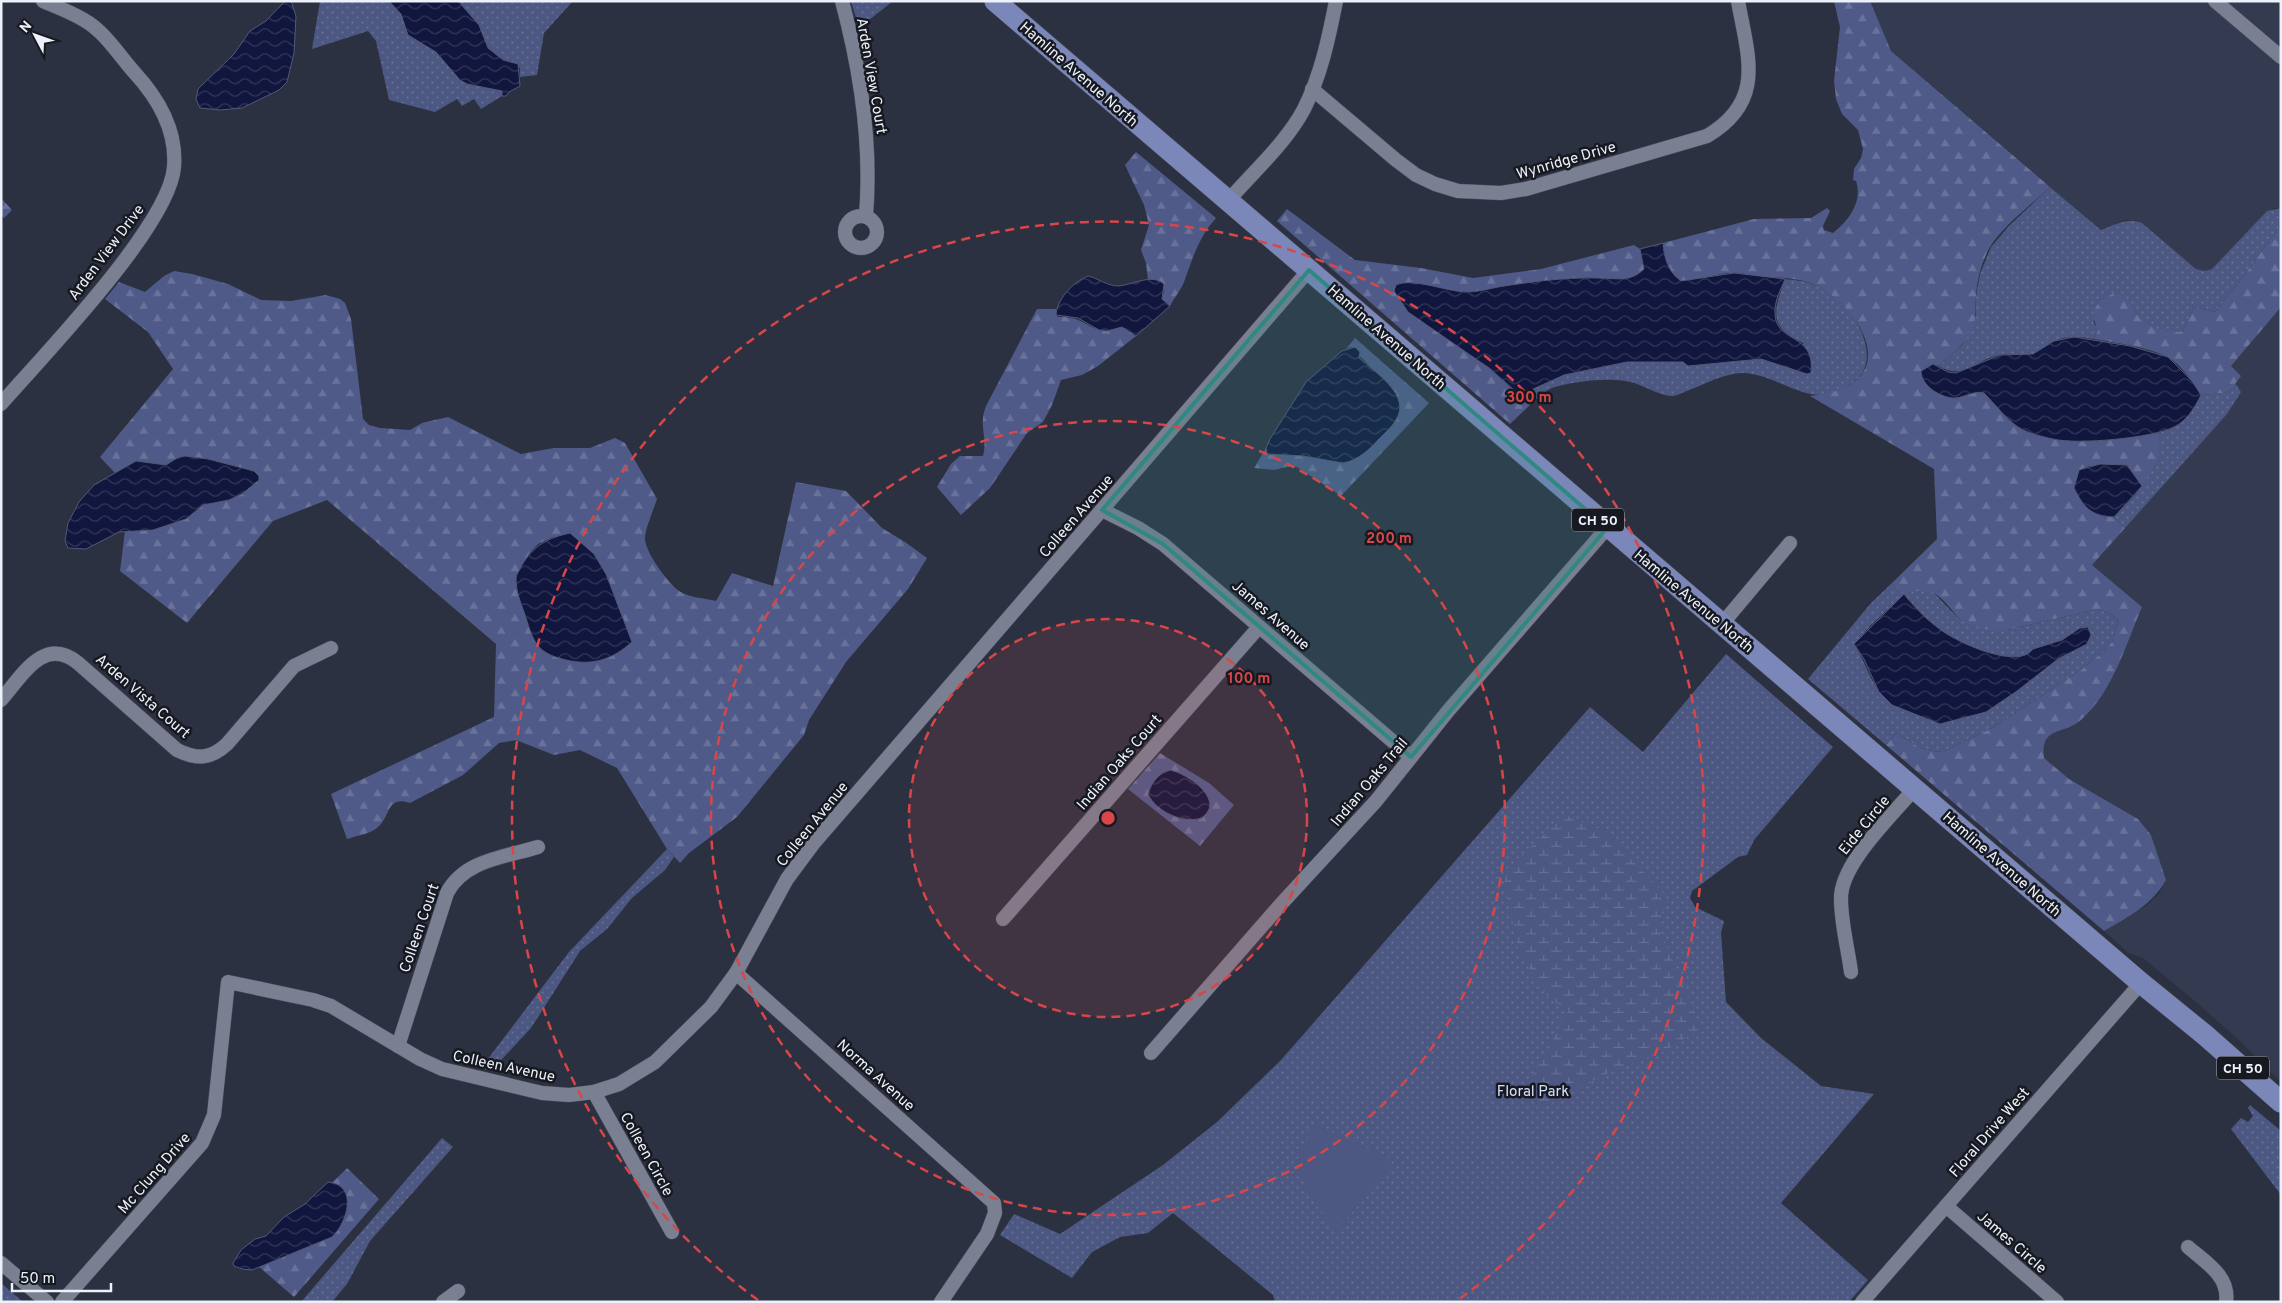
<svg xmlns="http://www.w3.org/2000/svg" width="2282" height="1303" font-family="Overpass,sans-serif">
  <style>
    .built { fill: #343a50 }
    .green { fill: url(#green-dots); fill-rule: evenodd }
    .forest { fill: url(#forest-firs); fill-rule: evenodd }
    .wetland { fill: url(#wetland-marsh) }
    .pitch { fill: #4c5782 }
    .water { fill: url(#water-waves); stroke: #525876 }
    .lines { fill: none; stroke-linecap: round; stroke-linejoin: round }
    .street-casing { stroke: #494c5a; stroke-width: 15 }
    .primary-casing { stroke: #494c5a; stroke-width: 22 }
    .street { stroke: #7a7f92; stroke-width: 14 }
    .primary { stroke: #7b87b8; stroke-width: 21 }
    .marked { fill: #308883; fill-opacity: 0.2; stroke: #308883; stroke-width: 4; stroke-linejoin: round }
    .ring { fill: none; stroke: #d94648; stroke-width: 2.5; stroke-dasharray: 9 6 }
    .labels { text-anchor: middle; stroke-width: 5; stroke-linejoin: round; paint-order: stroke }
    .shield { fill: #171920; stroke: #adb0b9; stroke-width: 1 }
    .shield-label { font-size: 14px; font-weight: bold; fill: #edf1fb }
    .street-label { font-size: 15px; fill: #edf1fb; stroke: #171920 }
    .park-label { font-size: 15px; fill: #d7e0fe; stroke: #171920 }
    .centre { fill: #d94648; stroke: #171920; stroke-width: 2.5 }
    .ring-label { font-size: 15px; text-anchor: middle; font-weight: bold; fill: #d94648; stroke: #171920; stroke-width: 5; stroke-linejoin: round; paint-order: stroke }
  </style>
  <defs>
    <pattern id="green-dots" width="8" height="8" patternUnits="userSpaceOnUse" patternTransform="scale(1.25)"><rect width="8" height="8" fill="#4c5782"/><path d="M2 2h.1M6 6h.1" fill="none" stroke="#667095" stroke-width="1.8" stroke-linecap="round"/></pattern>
    <pattern id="forest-firs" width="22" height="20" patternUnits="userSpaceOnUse" patternTransform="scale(1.25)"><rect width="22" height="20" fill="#4f5a88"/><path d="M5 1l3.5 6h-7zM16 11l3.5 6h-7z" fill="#69729a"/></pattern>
    <pattern id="wetland-marsh" width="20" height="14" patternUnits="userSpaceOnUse" patternTransform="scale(1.25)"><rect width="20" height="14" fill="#4c5782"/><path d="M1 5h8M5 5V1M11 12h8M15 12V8" fill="none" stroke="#667095"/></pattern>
    <pattern id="water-waves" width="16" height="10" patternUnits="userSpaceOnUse" patternTransform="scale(1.25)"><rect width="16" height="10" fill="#10163d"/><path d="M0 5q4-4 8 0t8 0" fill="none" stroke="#33385a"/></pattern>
  </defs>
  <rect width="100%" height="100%" fill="#2c3141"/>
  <!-- built -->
  <g class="built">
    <polygon points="2281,1 2281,208 2274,208 2212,270 2205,271 2196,269 2142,223 2136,220 2125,220 2101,230 1890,50 1870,2"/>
    <polygon points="2281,307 2281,1082 2239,1040 2196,1002 2143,958 2129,953 2104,931 2147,905 2159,894 2166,880 2151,835 2138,819 2069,779 2044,758 2043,747 2046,738 2051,733 2060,731 2100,697 2117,666 2141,607 2092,565 2235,384 2230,366"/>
  </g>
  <!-- green -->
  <g class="green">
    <polygon points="320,1 389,1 401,14 408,35 436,52 460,80 467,84 502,91 502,96 481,109 474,99 462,106 457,99 435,112 389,100 376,41 368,31 312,49"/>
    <path d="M458,1h115l-29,32 -7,42 -17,2v-9c-10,-7 -26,-10 -32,-21 -10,-15 -17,-33 -30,-46z"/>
    <polygon points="851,1 893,1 859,28"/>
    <path d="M2050,187l51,43c14,-5 26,-13 41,-7l54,46 9,2 7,-2 55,-58 14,-3v17l-41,56 -25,31 -21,-5 -11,24c-11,4 -30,-1 -40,-8 -4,-2 -6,-8 -9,-13l-41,11 5,9 -4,9c-14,-2 -28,-4 -41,3 -7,3 -13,9 -20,12 -11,4 -23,-1 -34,1 -24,5 -36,26 -60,11l24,-22 13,-29v-19l4,-22 11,-27 18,-21z"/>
    <path d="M1785,279c10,1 21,2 30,6 11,5 26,14 33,24 15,19 30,54 7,72 -42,34 -68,-4 -110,-8 -19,-1 -40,11 -58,18 -4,1 -10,5 -14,5 -12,0 -25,-8 -36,-12 -22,-8 -60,-3 -82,3 -10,3 -18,11 -25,18l-10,-10 44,-20 64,-13h55l5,4 73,-7 17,5 26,-21c-37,-15 -30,-33 -19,-64z"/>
    <path d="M2237,386l4,6 -14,22 -102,114 -11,-11 21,-22 24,-36v-26c21,-8 32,-19 42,-38l23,-2z"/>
    <path d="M1892,583l12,10 18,-5 10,3 26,27 49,12 91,-21 12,4 9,8 -7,21 -8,9 -23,19 -87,57 -51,25 -11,-1 -11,-3 -25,-14 -10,11 -78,-66 63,-76zM1904,594c10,11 21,24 33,33 16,14 81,44 97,22l28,-9 18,-12 -22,31 -41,32 -31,21 -23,6 -62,-11c-27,-7 -33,-42 -47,-63l17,-19z"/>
    <polygon points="1726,654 1833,747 1754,840 1747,855 1738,857 1692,891 1690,898 1695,907 1724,921 1721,933 1726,1002 1761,1038 1821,1086 1874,1094 1781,1203 1868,1280 1849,1302 1275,1302 1273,1295 1173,1213 1148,1233 1120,1237 1092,1252 1072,1278 1000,1235 1014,1214 1060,1234 1163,1165 1217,1122 1281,1060 1590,707 1643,752"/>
    <polygon points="667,849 674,857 665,870 632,898 607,929 580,951 531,1028 491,1071 481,1068 569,952"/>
    <polygon points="2250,1105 2281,1131 2281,1195 2231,1129 2241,1118 2248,1122 2253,1116 2248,1108"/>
    <polygon points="442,1138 453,1147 370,1241 347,1284 332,1302 301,1302"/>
    <polygon points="1,1283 23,1302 1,1302"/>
  </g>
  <!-- forest -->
  <g class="forest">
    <path d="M1834,1h36l21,50 159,136c-18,17 -47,39 -60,60 -8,14 -13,33 -14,48 -1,12 1,23 -4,35 -7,15 -22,25 -33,36l-6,-2 -9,17c13,13 26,19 44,14 6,-2 10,-4 16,-2l23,24 85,24 67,-8v26l-17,27 -15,-21 -38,1 -10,4 21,46 14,1 11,11 -33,37 50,42c-16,37 -29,84 -60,112 -18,17 -42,6 -38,39l25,21 69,40 13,16 15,45c-14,25 -38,37 -62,51l-218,-186 10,-11 25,14 11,3 11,1 51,-25 87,-57 23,-19 8,-9 7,-21 -9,-8 -12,-4 -91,21c-17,1 -34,-1 -48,-12 -3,-2 -5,-6 -8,-9 -16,-19 -23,-22 -47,-15l-12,-11 45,-44 -3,-70 -124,-73c18,-2 40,-6 52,-22 22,-31 -21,-79 -49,-90 -18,-7 -39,-6 -57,-8 -7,-1 -16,-4 -23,-3 -18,0 -35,9 -53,8 -12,-9 -16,-24 -17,-38l91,-24 57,-1 16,-10 3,3 -7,15 1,4 9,3c16,-12 30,-32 23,-52l-3,-1 1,-11 7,-11 2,-9 -5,-19 -16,-16 -6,-15 -2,-18 6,-54z"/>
    <path d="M1136,152l80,66c-18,20 -23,40 -32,64 -3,8 -10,16 -14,24l-8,-7 2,-8 -10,-11h-6l-2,-17 -5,-13 8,-25 -5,-20 -19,-40z"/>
    <polygon points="1,198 12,210 4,218 1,215"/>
    <polygon points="1287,209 1355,260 1421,268 1473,278 1541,269 1634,245 1640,249 1644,269 1636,276 1626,280 1572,279 1469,292 1443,290 1489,368 1530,405 1510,424 1277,221"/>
    <path d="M2281,225v82l-50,59 10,10 -6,8 2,2 -13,7 -23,2c-8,-13 -20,-31 -34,-38 -18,-10 -52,-14 -73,-18l4,-9c-10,-19 -1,-31 18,-37 24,10 13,31 47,37 7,2 13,3 20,1l11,-24 21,5 25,-31z"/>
    <path d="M174,271l18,3 36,10 33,16 30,1 35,-6 14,4 5,4 6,16 12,100 6,6 11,3 30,2 12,-7 26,-6 73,37 33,-6h36l25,-10 10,5 32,56c-4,12 -10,25 -12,37 -2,14 23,47 34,55 10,7 26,7 37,10l16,-28 41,13 23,-104 50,9 36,37 23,14 22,16 -19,31 -62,73 -37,58 -5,15 -67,82 -48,36 -9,10 -13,-14 -50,-81 -37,-18 -26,5 -38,-15 -17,3 -36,32 -53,28c-24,-8 -19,14 -33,25 -7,6 -21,8 -30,11l-16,-45 163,-77 2,-73 -169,-144 -54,21 -86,102 -67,-52 5,-40 28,-1 33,-11 17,-14 26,-5 25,-29 -46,-12 -31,-1 -10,7 -31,-4 -21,12 -15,-16 73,-88 -25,-37 -43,-33 14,-17 26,10 19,-16zM553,537l41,17 12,20 26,68 -104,-87 10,-11z"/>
    <path d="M1037,309h19v6l2,2c23,-1 26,9 43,13 7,2 14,-2 21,-3l14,9 -38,30 -16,9 -21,5 -9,25 -9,17 -16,11 -37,55 -29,27 -24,-28 14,-23 9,-8h23c5,-20 -5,-29 3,-50z"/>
    <polygon points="1355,338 1429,403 1341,496 1297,467 1286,467 1274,470 1254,468 1266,448 1267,454 1275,455 1289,454 1334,461 1360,456 1393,425 1397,394 1351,347 1346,349"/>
    <path d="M1160,753l49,30 25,22 -34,41 -72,-57zM1154,781l47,8 9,14 -29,16c-14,-6 -23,-14 -33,-25z"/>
    <polygon points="347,1168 379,1199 294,1297 258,1266 332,1237 338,1186 332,1183"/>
  </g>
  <!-- wetland -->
  <polygon class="wetland" points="1565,815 1604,831 1666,896 1659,927 1701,1028 1665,1051 1614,1070 1539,1109 1528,1084 1569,1010 1549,999 1519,953 1503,873"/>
  <!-- pitch -->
  <path class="pitch" d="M1314,1125l73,31 5,10 -55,64c-18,-22 -41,-44 -37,-76 2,-9 10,-20 14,-29z"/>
  <!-- water -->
  <g class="water">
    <polygon points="291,1 296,16 294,53 287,82 279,90 242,108 220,110 200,108 196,99 198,89 234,54 250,31 266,21 284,2"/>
    <polygon points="389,1 458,1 479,25 488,48 503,60 518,64 520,86 509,92 506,96 502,96 502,91 467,84 460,80 436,52 408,35 401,14"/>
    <path d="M1663,243c1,14 5,29 18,38l53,-8 51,6c-4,10 -11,23 -10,34 0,31 41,19 36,60l-4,1 -46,-15 -73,7 -5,-4h-56l-63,13 -44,20 -31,-27 -81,-56 -14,-21 2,-6c16,-8 52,7 71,7 10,0 21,-3 31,-5 32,-5 67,-10 99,-9 18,0 33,5 47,-9l-4,-20z"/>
    <path d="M1088,276c10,2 19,10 30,10 15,-1 33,-13 46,-2l-2,15 8,7 -34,30 -14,-9 -15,4 -8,-1 -21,-12 -22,-3c1,-16 17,-33 32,-39z"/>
    <path d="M2074,337l56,9 38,11 24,24 9,14c-6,12 -14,26 -27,32 -21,11 -97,18 -121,12 -10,-2 -21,-5 -30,-9 -15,-8 -27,-25 -39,-37 -9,-3 -19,4 -28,5 -14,1 -35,-12 -35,-27l12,-7 15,8 8,1 44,-18 33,-1 21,-13z"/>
    <path d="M1355,347l5,5 -1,6c15,13 49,35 39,58 -4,9 -12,16 -20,24 -9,10 -21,21 -35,23l-40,-7 -36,-2 -1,-6 4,-9 36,-57 36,-31z"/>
    <polygon points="185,456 208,459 254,471 259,476 259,480 242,494 229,500 203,505 186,519 153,530 119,532 86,549 68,548 65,541 68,523 79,502 94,485 136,461 166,465 177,458"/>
    <path d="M2100,464l27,1 15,21 -28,31c-23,-1 -30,-9 -40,-29l5,-18z"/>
    <path d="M570,533l24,21 12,20 26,68c-20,18 -40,24 -66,18 -11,-3 -19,-5 -27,-13 -8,-9 -11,-24 -15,-35 -4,-11 -8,-21 -8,-33 0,-5 4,-9 6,-14 12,-20 26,-27 48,-32z"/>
    <path d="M1904,594c9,12 21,24 33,33 16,14 81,44 96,22l29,-9 18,-12 8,-1 3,8 -4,9 -29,15 -41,32 -31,21 -46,12 -48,-19 -13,-13 -15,-33 -10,-15z"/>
    <path d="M1171,770c14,4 37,18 39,34 0,6 -4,10 -8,14 -18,6 -46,-6 -54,-24 4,-12 10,-21 23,-24z"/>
    <path d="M328,1182c31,3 19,41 4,55l-80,33 -10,-1 -8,-3 -1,-3 8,-13 14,-11 11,-3 18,-19 21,-13z"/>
  </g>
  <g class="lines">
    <!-- street casing -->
    <g class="street-casing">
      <g id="street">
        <path d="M842,1c19,71 30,142 24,215"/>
        <polyline points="2215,1 2281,57"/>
        <path d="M1312,89l84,71 20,15 19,9 23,7 43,2 25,-4 181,-53c59,-35 41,-79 31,-135"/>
        <path d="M1228,201c25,-29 58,-58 76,-92 17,-34 25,-72 32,-108"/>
        <circle cx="861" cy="232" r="16"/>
        <path d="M1,404c41,-47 169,-179 173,-237 3,-37 -16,-69 -40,-95 -15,-17 -30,-41 -50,-52 -13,-8 -27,-13 -41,-19"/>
        <polyline points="1102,510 1138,528 1163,544 1411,757"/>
        <polyline points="1722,624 1790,543"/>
        <path d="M1,700c21,-24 43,-65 77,-37l99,87c20,10 34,9 50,-6l67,-78 37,-18"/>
        <polyline points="1003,919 1259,627"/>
        <path d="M1851,972c-3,-23 -10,-49 -10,-73 -1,-35 51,-83 73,-110"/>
        <polyline points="736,973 994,1203 995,1213 987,1234 941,1302"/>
        <path d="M398,1046l49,-153c17,-33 58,-36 91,-46"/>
        <polyline points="1151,1053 1282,903 1376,801 1448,711 1607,528"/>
        <polyline points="594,1092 672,1232"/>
        <polyline points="1946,1206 2057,1302"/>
        <path d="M2188,1247c17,15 42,29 38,55"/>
        <polyline points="1,1263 47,1302"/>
        <polyline points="62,1302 202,1143 214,1115 228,982 313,1000 331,1006 420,1059 442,1069 542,1093 569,1095 594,1092 619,1084 655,1062 711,1007 736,973 787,879 813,844 1309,270"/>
        <polyline points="443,1302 458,1291"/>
        <polyline points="1862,1302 2141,983"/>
      </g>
    </g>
    <!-- primary casing -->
    <g class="primary-casing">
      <polyline id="primary" points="995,1 2141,983 2205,1035 2281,1102"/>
    </g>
    <!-- street -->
    <use href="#street" class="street"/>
    <!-- primary -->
    <use href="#primary" class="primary"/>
  </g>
  <!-- marked area -->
  <path class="marked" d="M1309,270l298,258 -196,229 -248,-213 -61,-34z"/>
  <!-- distance rings -->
  <circle cx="1108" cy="818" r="199" fill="#d94648" fill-opacity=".12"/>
  <g class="ring">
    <circle cx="1108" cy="818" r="199"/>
    <circle cx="1108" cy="818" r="397"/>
    <path d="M758 1300A596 596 0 1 1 1458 1300"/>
  </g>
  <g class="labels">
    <!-- shield labels -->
    <g class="shield">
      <rect x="1572" y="508.5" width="52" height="23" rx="4"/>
      <rect x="2217" y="1056.5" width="52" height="23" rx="4"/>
    </g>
    <g class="shield-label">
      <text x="1598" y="525">CH 50</text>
      <text x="2243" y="1073">CH 50</text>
    </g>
    <!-- street labels -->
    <g class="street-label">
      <text transform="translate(1079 74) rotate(41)" y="5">Hamline Avenue North</text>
      <text transform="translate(872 76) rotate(80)" y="5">Arden View Court</text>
      <text transform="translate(1566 160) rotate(-16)" y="5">Wynridge Drive</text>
      <text transform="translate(106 252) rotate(-53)" y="5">Arden View Drive</text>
      <text transform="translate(1387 337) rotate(41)" y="5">Hamline Avenue North</text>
      <text transform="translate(1076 516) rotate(-49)" y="5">Colleen Avenue</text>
      <text transform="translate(1694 601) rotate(40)" y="5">Hamline Avenue North</text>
      <text transform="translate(1271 615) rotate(41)" y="5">James Avenue</text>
      <text transform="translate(143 696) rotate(41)" y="5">Arden Vista Court</text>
      <text transform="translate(1119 762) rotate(-49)" y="5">Indian Oaks Court</text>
      <text transform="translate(1369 782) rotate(-50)" y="5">Indian Oaks Trail</text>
      <text transform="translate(812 824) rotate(-51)" y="5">Colleen Avenue</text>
      <text transform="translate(1864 825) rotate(-51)" y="5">Eide Circle</text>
      <text transform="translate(2002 864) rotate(41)" y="5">Hamline Avenue North</text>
      <text transform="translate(419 928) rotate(-71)" y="5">Colleen Court</text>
      <text transform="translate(504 1066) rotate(12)" y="5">Colleen Avenue</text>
      <text transform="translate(876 1075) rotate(42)" y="5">Norma Avenue</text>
      <text transform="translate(1989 1132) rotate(-49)" y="5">Floral Drive West</text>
      <text transform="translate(647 1154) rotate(61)" y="5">Colleen Circle</text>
      <text transform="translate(154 1173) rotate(-49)" y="5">Mc Clung Drive</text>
      <text transform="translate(2012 1242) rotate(41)" y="5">James Circle</text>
    </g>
    <!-- park labels -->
    <g class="park-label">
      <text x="1533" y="1096">Floral Park</text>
    </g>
  </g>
  <circle cx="1108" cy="818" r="8" class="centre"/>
  <g class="ring-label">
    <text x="1529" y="402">300 m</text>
    <text x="1389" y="543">200 m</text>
    <text x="1249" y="683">100 m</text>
  </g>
  <!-- border -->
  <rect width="2282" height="1303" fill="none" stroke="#edf1fb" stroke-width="5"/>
  <!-- north arrow -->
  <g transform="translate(35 35) rotate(311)" stroke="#171920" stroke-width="4" paint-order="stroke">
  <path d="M0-4L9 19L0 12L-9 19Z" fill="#edf1fb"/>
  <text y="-8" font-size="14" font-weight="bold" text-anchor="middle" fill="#edf1fb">N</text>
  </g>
  <!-- scale -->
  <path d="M12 1283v8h99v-8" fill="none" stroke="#edf1fb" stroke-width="2.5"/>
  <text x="20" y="1283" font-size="15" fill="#edf1fb" stroke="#171920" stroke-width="4" paint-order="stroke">50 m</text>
</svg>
